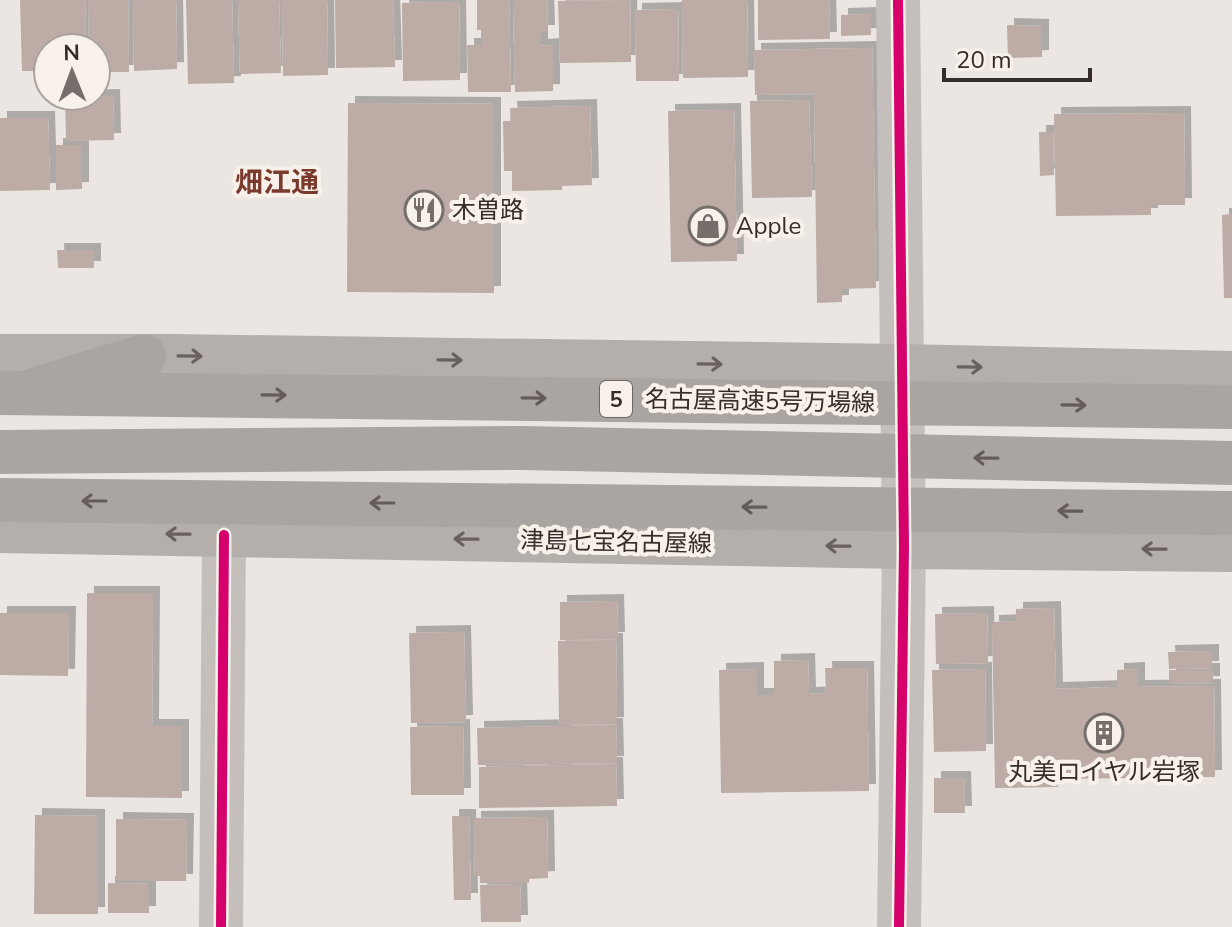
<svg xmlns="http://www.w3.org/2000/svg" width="1232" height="927" font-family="'Nunito Sans','Noto Sans JP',sans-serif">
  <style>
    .building { fill: #bdaba6; filter: url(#shadow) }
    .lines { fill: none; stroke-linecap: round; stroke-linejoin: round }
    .street { stroke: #c5bfbb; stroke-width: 44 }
    .secondary { stroke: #b5afac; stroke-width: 44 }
    .highway { stroke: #aaa5a1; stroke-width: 44 }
    .highway-bridge { stroke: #aaa5a1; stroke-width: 44 }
    .cycleway-casing { stroke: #f8f1ea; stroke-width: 15 }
    .cycleway { stroke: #d6006c; stroke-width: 10 }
    .oneway { stroke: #68615e }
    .oneway2 { stroke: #645d5a }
    .labels { text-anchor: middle; stroke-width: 8; stroke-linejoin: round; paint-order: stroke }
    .shield { fill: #f8f1ea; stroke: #706864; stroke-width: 2 }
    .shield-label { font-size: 22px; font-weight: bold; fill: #352d2a }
    .poi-label { font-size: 24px; fill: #352d2a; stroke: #f8f1ea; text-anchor: start }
    .street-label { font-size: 24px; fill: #352d2a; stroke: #f8f1ea }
    .quarter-label { font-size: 28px; font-weight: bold; fill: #7a3b2d; stroke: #f8f1ea }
  </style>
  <defs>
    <filter id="shadow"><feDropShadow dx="7" dy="-7" stdDeviation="0" flood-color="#0004"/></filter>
  </defs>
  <rect width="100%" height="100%" fill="#ebe6e2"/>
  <!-- building -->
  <g class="building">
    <polygon points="20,0 85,0 86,48 48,48 48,71 22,71"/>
    <polygon points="88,0 128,0 129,72 96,72 96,48 89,48"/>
    <polygon points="133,0 176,0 177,69 134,71"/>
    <polygon points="186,0 232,0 234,83 188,84"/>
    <polygon points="238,0 279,0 281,73 240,74"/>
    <polygon points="282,0 327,0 328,75 283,76"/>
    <polygon points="335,0 393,0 395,67 336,68"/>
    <polygon points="477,0 509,0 511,92 468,92 467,45 481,45 481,30 477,30"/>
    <polygon points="513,0 547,0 548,32 541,32 541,46 553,45 553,91 515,92"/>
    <polygon points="630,0 631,62 560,63 558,1"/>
    <polygon points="682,0 747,0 748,77 683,78"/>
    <polygon points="758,0 829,0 830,39 758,40"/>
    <polygon points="459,2 460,80 403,81 402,3"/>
    <polygon points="678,9 679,81 636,81 635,10"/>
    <polygon points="871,14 871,35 841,36 841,15"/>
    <polygon points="1007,25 1042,26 1042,57 1008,58"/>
    <polygon points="872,48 876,288 842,289 842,302 817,303 814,94 755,95 754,50"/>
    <polygon points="113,96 114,140 66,141 65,97"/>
    <polygon points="809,100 812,197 752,198 750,101"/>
    <polygon points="348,103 494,104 494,293 347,292"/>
    <polygon points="590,106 592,185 562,186 562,190 512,191 512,171 504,171 503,121 511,121 510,108"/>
    <polygon points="734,110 737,261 671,262 668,111"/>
    <polygon points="1184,113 1185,205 1151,205 1151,215 1056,216 1054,114"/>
    <polygon points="0,118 48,118 50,190 0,191"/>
    <polygon points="1039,132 1053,132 1054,175 1040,176"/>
    <polygon points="56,145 82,145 82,189 56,190"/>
    <polygon points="1232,214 1232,298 1224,298 1222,215"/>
    <polygon points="57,250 94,250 94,268 58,268"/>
    <polygon points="87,593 153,593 152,726 182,726 182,798 86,797"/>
    <polygon points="617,601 618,639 560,640 560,602"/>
    <polygon points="1054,608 1056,689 1117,687 1117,670 1138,669 1138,687 1214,686 1215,777 1057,779 1058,787 995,788 992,622 1016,621 1016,609"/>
    <polygon points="0,613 69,613 68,676 0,675"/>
    <polygon points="987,613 988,663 936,664 935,614"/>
    <polygon points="464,632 466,722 411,723 409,633"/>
    <polygon points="616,640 617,724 559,725 558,641"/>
    <polygon points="1212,651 1212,668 1169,669 1168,652"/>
    <polygon points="808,660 809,694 826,693 825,668 867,668 869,791 721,793 719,670 757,669 757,695 774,695 774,661"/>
    <polygon points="985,669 986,751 934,752 932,670"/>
    <polygon points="1169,670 1213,670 1213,683 1169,684"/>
    <polygon points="616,725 617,763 478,765 477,728"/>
    <polygon points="463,726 464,795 411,795 410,727"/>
    <polygon points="616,764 617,806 479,808 479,767"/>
    <polygon points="934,778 964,778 965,813 934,813"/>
    <polygon points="35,815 98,816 98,914 34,914"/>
    <polygon points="452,816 469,816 471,900 454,900"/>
    <polygon points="547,817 548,878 529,879 529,883 480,883 480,876 475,876 474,818"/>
    <polygon points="116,819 187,820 186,881 116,881"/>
    <polygon points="108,883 149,884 149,913 108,913"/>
    <polygon points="520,884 521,922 481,922 480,885"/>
  </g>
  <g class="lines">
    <!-- street -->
    <g class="street">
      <polyline points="898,0 904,547 899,927"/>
      <polyline points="221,927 224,535"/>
    </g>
    <!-- secondary -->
    <g class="secondary">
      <polyline points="0,356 172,356 902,366 1232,373"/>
      <polyline points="0,531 904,547 1232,550"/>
    </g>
    <!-- highway -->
    <g class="highway">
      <polyline points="33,390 144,356"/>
      <polyline points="0,452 522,448"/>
    </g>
    <!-- highway-bridge -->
    <g class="highway-bridge">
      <polyline points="0,393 1232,407"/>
      <polyline points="522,448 1232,463"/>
      <polyline points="0,500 1232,513"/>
    </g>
    <!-- cycleway casing -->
    <g class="cycleway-casing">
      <g id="cycleway">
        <polyline points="898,0 904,547 899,927"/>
        <polyline points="221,927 224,535"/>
      </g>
    </g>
    <!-- cycleway -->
    <use href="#cycleway" class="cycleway"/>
  </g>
  <!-- one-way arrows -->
  <defs><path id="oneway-shaft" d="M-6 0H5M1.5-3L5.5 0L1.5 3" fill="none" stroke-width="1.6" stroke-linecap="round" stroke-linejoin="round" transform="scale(2)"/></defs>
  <g class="oneway">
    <use href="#oneway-shaft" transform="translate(190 356) rotate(1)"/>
    <use href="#oneway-shaft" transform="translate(450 360) rotate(1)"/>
    <use href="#oneway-shaft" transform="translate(710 364) rotate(1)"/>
    <use href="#oneway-shaft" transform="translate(970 367) rotate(1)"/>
    <use href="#oneway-shaft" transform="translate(178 534) rotate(-179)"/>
    <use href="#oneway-shaft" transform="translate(466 539) rotate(-179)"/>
    <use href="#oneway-shaft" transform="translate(838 546) rotate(-179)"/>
    <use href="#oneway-shaft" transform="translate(1154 549) rotate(-179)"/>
  </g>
  <g class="oneway2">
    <use href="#oneway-shaft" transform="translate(274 395) rotate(1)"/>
    <use href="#oneway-shaft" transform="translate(534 398) rotate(1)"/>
    <use href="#oneway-shaft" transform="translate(1074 405) rotate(1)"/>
    <use href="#oneway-shaft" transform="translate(986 458) rotate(-179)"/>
    <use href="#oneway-shaft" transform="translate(94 501) rotate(-180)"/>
    <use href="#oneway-shaft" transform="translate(382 503) rotate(-180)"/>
    <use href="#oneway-shaft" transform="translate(754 507) rotate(-179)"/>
    <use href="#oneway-shaft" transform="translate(1070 511) rotate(-179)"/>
  </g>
  <!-- icons -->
  <defs>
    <g id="restaurant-ring" transform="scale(2)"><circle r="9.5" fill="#f8f1ea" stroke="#756e6a" stroke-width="1.5"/><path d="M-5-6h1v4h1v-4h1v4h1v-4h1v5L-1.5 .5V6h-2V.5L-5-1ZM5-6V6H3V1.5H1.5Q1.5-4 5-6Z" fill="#756e6a"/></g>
    <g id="shop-ring" transform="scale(2)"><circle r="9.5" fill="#f8f1ea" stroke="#756e6a" stroke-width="1.5"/><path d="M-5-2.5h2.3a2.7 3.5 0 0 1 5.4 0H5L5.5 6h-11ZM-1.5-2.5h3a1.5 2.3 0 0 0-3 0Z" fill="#756e6a"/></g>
    <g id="building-ring" transform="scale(2)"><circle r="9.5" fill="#f8f1ea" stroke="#756e6a" stroke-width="1.5"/><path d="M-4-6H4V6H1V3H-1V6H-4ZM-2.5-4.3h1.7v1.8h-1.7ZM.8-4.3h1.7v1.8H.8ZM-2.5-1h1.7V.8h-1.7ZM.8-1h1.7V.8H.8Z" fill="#756e6a"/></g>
  </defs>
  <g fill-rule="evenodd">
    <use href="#restaurant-ring" x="424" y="210"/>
    <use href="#shop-ring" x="708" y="226"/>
    <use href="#building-ring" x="1104" y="733"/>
  </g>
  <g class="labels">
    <!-- shield labels -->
    <rect class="shield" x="600" y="381" width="32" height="36" rx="6"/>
    <g class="shield-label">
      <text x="616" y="407">5</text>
    </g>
    <!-- poi labels -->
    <g class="poi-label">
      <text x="452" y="218">木曽路</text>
      <text x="736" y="234">Apple</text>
      <text x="1104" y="780" text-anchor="middle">丸美ロイヤル岩塚</text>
    </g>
    <!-- street labels -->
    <g class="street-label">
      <text transform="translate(760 401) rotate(1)" y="8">名古屋高速5号万場線</text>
      <text transform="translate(616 542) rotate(1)" y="8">津島七宝名古屋線</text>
    </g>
    <!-- quarter labels -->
    <g class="quarter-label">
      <text x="277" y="192">畑江通</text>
    </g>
  </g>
  <!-- north arrow -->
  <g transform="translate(72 72) rotate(359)"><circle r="38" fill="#f8f1ea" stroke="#aaa39d" stroke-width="2"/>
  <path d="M0-6L14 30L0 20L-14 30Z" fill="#756e6a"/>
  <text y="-12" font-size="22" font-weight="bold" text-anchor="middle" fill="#352d2a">N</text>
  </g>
  <!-- scale -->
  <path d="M944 68v12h146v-12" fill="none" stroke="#352d2a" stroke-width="4"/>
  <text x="956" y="68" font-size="24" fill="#352d2a" stroke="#f8f1ea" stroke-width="6" paint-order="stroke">20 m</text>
</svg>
